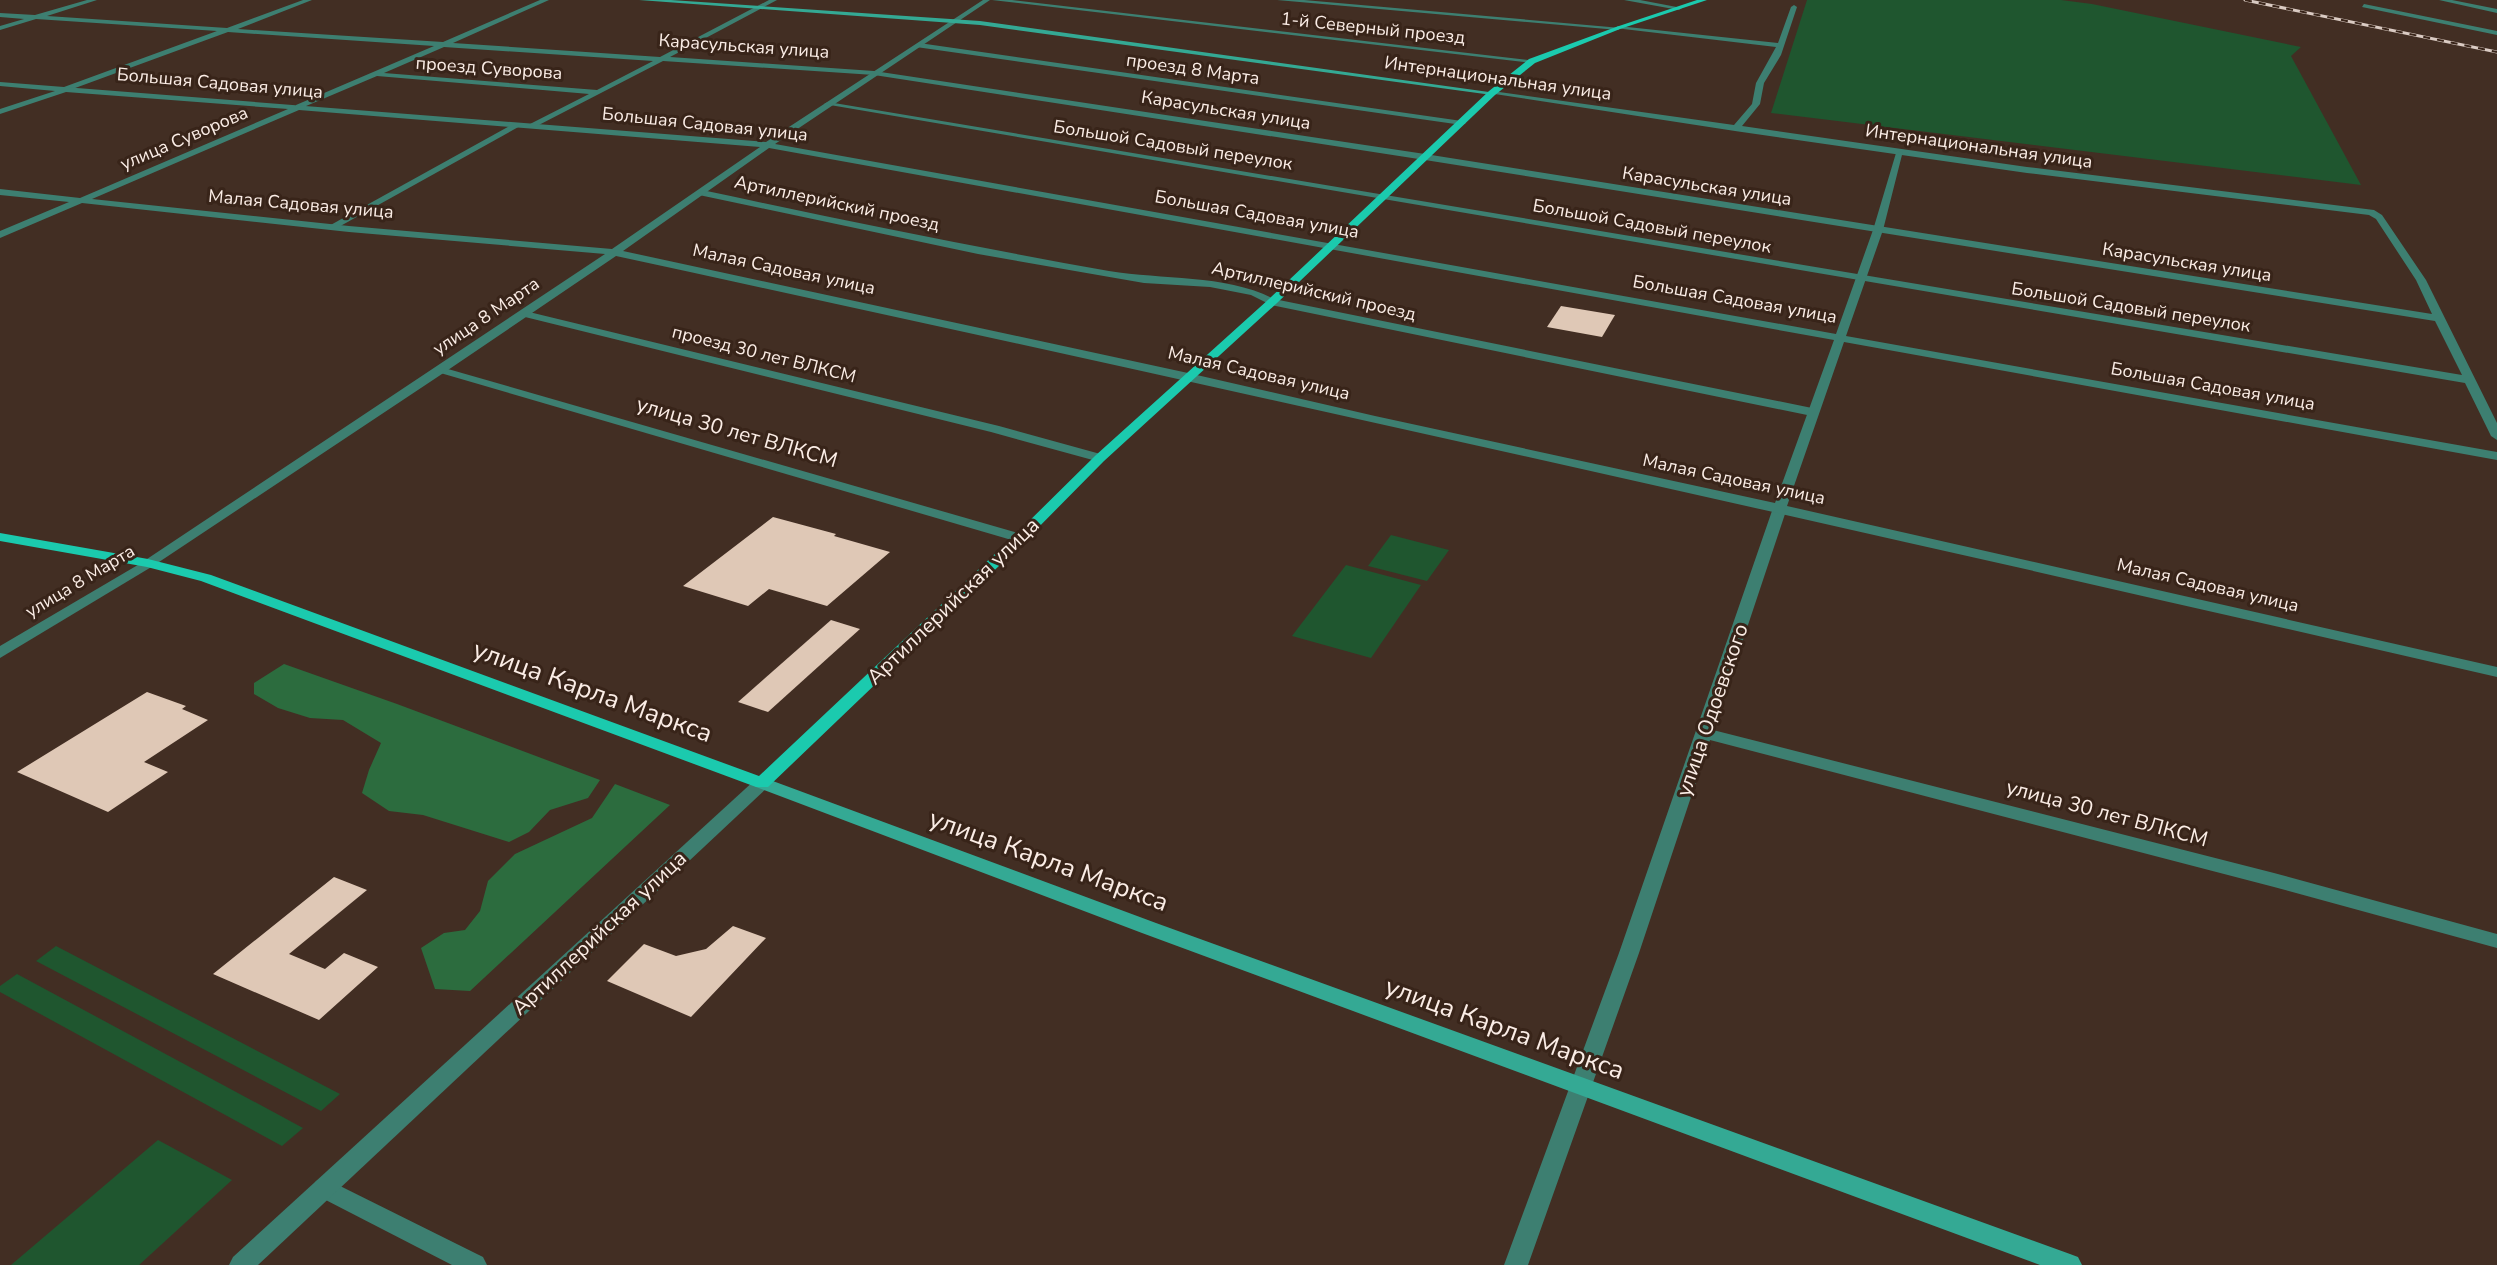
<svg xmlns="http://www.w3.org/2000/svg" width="2497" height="1265" font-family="'Nunito Sans',sans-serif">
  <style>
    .green { fill: #1f562f }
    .forest { fill: #2c6c3e }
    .building { fill: #dfc8b6 }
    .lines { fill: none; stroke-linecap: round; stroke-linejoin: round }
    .minor { fill: #3d7f71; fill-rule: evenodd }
    .tertiary { fill: #3d7f71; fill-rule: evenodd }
    .secondary { fill: #34a994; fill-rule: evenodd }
    .primary { fill: #1bcaae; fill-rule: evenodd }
    .rail-casing { stroke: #dacbc3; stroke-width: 3 }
    .rail { stroke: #382419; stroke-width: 2; stroke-dasharray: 7; stroke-linecap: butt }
    .labels { text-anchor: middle; stroke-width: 6; stroke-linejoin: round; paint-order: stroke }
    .far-street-label { font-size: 18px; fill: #fbede6; stroke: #382419 }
    .street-label { font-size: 21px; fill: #fbede6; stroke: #382419 }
    .near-street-label { font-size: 26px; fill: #fbede6; stroke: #382419 }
  </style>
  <rect width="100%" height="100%" fill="#422e23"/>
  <!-- green -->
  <g class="green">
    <polygon points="1807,0 2061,0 2092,4 2301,47 2291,56 2361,185 1771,113"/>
    <polygon points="1391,535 1449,550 1427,581 1368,566"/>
    <polygon points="1346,565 1421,585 1371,658 1292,636"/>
    <polygon points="56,946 340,1094 321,1111 36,961"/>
    <polygon points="17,974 303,1128 282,1146 0,992 0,986"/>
    <polygon points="158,1140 232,1180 139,1265 11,1265"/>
  </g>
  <!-- forest -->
  <g class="forest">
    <polygon points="284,664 397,704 600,780 588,798 550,810 529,832 509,842 423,815 389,811 362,793 369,770 381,743 343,720 310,718 278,708 254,694 254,683"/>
    <polygon points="615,784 670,805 470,991 435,989 421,948 444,933 465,930 480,911 488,881 515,854 592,818"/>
  </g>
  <!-- building -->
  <g class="building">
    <polygon points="1561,306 1615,315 1602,337 1547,327"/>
    <polygon points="773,517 836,534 834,536 890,552 827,606 769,589 748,606 683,586"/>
    <polygon points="831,620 860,629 768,712 738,702"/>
    <polygon points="147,692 186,706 182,709 208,720 144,762 168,772 108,812 17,772"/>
    <polygon points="334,877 367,890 289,954 325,969 344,953 378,967 319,1020 213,974"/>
    <polygon points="733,926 766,938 691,1017 607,981 644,944 676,956 706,949"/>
  </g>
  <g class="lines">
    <!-- minor -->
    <g class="minor">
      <path d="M87,0h10l-50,16 180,12 76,-28h9l-74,29 205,13 97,-42h9l-96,43 207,14 109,-57h8l-107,57 204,14 551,83 1007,160 -16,-34 -40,-61 -7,-4 -342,-42 -292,-42 -247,-38 4,-2 242,34 18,-21 4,-21 20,-36 -161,-19 3,-2 160,17 13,-36 3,-2 3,2 -16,48 -17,28 -4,21 -18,22 285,41 347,43 8,5 44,65 71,143v17l-6,-4 -26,-53 -1641,-279 4,-2 1634,273 -27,-54 -1010,-161 -551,-85 -211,-14 -130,67 -4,-2 1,-2 59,-30 -212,-18 -78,33h-3v-4l138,-59 -206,-14 -161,59h-3v-4l153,-56 -181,-12 -36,11v-4l24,-7 -24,-2v-4l35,2zM444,47l209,14 -56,29 -213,-17z"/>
      <polygon points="992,0 1012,0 1536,61 1532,63"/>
      <polygon points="1624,0 1640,0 1682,8 1679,10"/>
      <polygon points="2439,0 2452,0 2497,9 2497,13"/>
      <polygon points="2364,4 2497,31 2497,35 2362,7"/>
      <polygon points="919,43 1462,121 1466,123 1462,125 916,47"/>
      <polygon points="515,123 522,125 335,229 327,227"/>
      <path d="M702,190c136,29 271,57 407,81 54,9 117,3 165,28l538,109 6,4 -6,4 -541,-111 -20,-10 -41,-8 -66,-4 -166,-29 -279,-59 -2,-2z"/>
      <polygon points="525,311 999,426 1104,455 1106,458 1100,462 991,432 521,316 520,314"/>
      <polygon points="441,367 1025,535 1027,538 1025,541 1015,541 437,372 435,370"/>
      <polygon points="1780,504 1787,508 1713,730 2274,873 2497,934 2497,948 2274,887 1710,740 1639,953 1528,1265 1504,1265 1619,953 1773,508"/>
      <polygon points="148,559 153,560 155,563 153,566 0,658 0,646"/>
      <polygon points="324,1178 483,1257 487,1265 452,1265 316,1195 313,1188 316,1181"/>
    </g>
    <!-- tertiary -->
    <g class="tertiary">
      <path d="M983,0h7l-215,144 1061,190 37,-104 23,-77 7,-2 -20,79 -37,106 651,116v8l-653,-118 -57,164 710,161v10c-626,-144 -1253,-285 -1881,-421l-171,116 -292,194 -5,1 -7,-4 464,-309 -256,-22 -267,-29 -82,35v-7l69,-29 -69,-7v-6l80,9 208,-89 -222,-17 -66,22v-5l55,-18 -55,-5v-4l766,60zM299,110l461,37 -148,102 -263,-23 -257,-27zM769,148l1065,192 -59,163 -400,-87 -187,-43 -565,-122z"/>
      <polygon points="1277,0 1304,0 1621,28 1618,30"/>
      <polygon points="762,777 768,779 771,783 768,787 258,1265 229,1265 233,1257 756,779"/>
    </g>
    <!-- secondary -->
    <g class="secondary">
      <polygon points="639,0 671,0 980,21 1496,93 1492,95 980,25"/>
      <polygon points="762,777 1156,923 2070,1254 2078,1257 2082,1265 2040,1265 1142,933 756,787 753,783 756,779"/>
    </g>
    <!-- primary -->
    <polygon class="primary" points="1697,0 1707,0 1620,29 1535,63 1495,95 1277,303 1104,461 1025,541 768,787 756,787 201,581 147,567 0,541 0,533 148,559 211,575 759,776 1015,535 1096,455 1269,299 1489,91 1529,59 1616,27"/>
    <!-- rail casing -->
    <g class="rail-casing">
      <polyline id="rail" points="2245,0 2497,52"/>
    </g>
    <!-- rail -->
    <use href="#rail" class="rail"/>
  </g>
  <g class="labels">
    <!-- far-street labels -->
    <g class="far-street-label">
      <text transform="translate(1373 28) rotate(6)" y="6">1-й Северный проезд</text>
      <text transform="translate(744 46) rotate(4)" y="6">Карасульская улица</text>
      <text transform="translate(489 68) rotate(4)" y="6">проезд Суворова</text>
      <text transform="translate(1193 69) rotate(8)" y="6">проезд 8 Марта</text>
      <text transform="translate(1498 78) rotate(8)" y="6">Интернациональная улица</text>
      <text transform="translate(220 83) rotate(5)" y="6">Большая Садовая улица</text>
      <text transform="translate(1226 110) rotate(9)" y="6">Карасульская улица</text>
      <text transform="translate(705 124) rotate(6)" y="6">Большая Садовая улица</text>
      <text transform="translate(184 138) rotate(-23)" y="6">улица Суворова</text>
      <text transform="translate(1173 145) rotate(9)" y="6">Большой Садовый переулок</text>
      <text transform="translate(1979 146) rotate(8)" y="6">Интернациональная улица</text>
      <text transform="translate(1707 186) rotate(9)" y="6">Карасульская улица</text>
      <text transform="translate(837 203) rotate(12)" y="6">Артиллерийский проезд</text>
      <text transform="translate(301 204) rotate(5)" y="6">Малая Садовая улица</text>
      <text transform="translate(1257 214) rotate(10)" y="6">Большая Садовая улица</text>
      <text transform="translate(1652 226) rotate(10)" y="6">Большой Садовый переулок</text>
      <text transform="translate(2187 262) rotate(9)" y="6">Карасульская улица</text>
      <text transform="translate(784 269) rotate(12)" y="6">Малая Садовая улица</text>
      <text transform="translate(1314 291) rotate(13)" y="6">Артиллерийский проезд</text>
      <text transform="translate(1735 299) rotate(10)" y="6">Большая Садовая улица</text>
      <text transform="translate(2131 307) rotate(9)" y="6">Большой Садовый переулок</text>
      <text transform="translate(486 316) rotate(-34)" y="6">улица 8 Марта</text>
      <text transform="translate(764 354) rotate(14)" y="6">проезд 30 лет ВЛКСМ</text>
      <text transform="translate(1259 373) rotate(13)" y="6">Малая Садовая улица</text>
      <text transform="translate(2213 386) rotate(10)" y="6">Большая Садовая улица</text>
      <text transform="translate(1734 479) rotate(12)" y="6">Малая Садовая улица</text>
      <text transform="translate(80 581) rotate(-31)" y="6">улица 8 Марта</text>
      <text transform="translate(2208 585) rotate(13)" y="6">Малая Садовая улица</text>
    </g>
    <!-- street labels -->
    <g class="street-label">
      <text transform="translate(737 432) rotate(16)" y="7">улица 30 лет ВЛКСМ</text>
      <text transform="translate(953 601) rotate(-44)" y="7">Артиллерийская улица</text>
      <text transform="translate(1712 710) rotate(-71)" y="7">улица Одоевского</text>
      <text transform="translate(2107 813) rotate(15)" y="7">улица 30 лет ВЛКСМ</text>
      <text transform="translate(599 933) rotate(-43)" y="7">Артиллерийская улица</text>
    </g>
    <!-- near-street labels -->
    <g class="near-street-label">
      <text transform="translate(593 691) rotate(20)" y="9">улица Карла Маркса</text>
      <text transform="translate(1049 860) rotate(20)" y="9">улица Карла Маркса</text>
      <text transform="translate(1505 1028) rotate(20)" y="9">улица Карла Маркса</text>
    </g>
  </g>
</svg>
